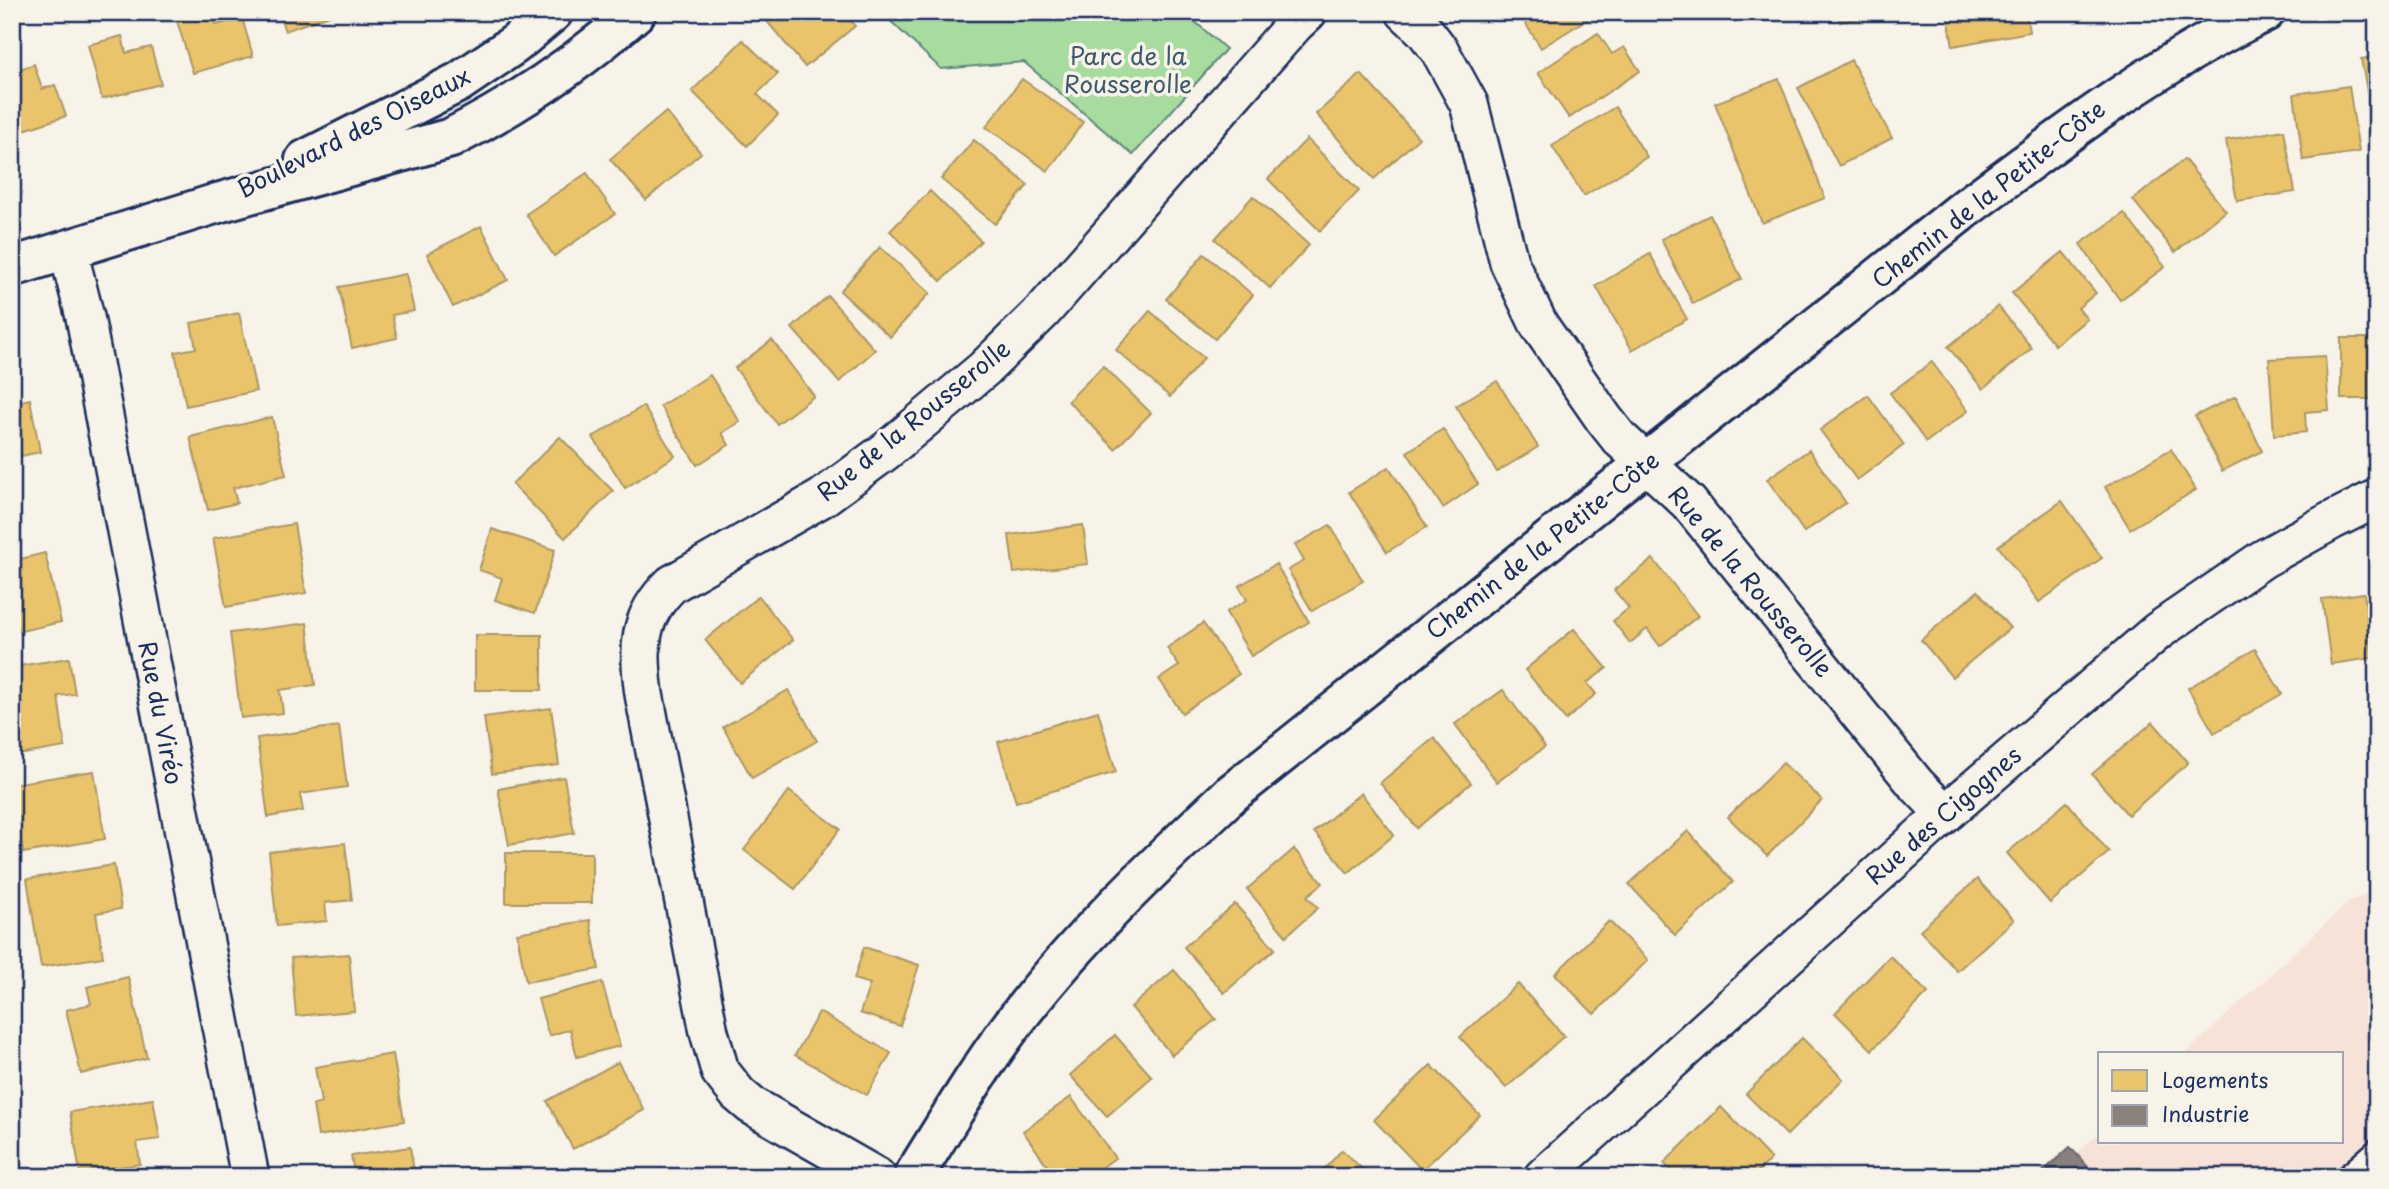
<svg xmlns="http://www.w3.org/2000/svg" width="2389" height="1189" font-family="'Playpen Sans',sans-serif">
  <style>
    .built { fill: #f6e2d6 }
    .green { fill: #a7dc9e; stroke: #61867e; stroke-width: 2 }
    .homes { fill: #e9c46a; stroke: #ab9766; stroke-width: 2 }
    .industry { fill: #8a817c; stroke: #696873; stroke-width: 2 }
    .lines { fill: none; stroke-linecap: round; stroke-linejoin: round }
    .service-casing { stroke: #1b2f5e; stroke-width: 23 }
    .minor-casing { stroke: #1b2f5e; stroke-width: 42 }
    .tertiary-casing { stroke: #1b2f5e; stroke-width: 44 }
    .service { stroke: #f7f3e8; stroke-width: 18 }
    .minor { stroke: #f7f3e8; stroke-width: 37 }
    .tertiary { stroke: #f7f3e8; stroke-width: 38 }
    .labels { text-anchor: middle; stroke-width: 7; stroke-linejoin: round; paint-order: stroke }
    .park-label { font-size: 24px; fill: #3e5a6e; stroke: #f7f3e8 }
    .street-label { font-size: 24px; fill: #1b2f5e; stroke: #f7f3e8 }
  </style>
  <rect width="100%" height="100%" fill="#f7f3e8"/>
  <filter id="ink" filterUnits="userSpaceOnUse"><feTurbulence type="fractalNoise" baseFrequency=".0143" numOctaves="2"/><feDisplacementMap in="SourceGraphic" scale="14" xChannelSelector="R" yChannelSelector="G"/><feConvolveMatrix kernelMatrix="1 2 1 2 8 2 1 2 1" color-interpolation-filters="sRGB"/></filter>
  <g filter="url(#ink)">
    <!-- built -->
    <polygon class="built" points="2377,889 2377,1177 2052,1177 2100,1132 2100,1142 2342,1142 2342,1054 2185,1054 2348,903"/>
    <!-- green -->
    <polygon class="green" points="881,12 1184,12 1226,49 1133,155 1024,62 941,69"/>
    <!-- homes -->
    <g class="homes">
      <polygon points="207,12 212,12 216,25 242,18 253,56 193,73 177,21"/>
      <polygon points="278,12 338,12 285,31"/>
      <polygon points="763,12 844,12 855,26 805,67 761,14"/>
      <polygon points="1518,12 1599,12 1541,48"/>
      <polygon points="1838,12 1896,12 1840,22"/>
      <polygon points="1947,12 2026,12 2029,32 1953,46"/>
      <polygon points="1598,33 1612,54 1624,47 1640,71 1569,118 1538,73"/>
      <polygon points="122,36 126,53 151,47 161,84 102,99 88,45"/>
      <polygon points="743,40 778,74 757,94 778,115 747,146 692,91"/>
      <polygon points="2377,56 2377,116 2372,117 2361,59"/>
      <polygon points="1851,60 1892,138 1839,166 1798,88"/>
      <polygon points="34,64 42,89 55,85 66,116 18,132 12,116 12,72"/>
      <polygon points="1361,74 1419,138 1374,179 1316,114"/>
      <polygon points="1022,79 1083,122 1048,171 986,127"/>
      <polygon points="1779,79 1825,198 1762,223 1715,103"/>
      <polygon points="2349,86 2359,152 2303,160 2294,94"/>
      <polygon points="1615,107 1647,157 1584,196 1552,146"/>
      <polygon points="666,112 701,153 646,200 610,159"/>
      <polygon points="2284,130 2295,192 2237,201 2226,140"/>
      <polygon points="1307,139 1359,191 1320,231 1268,179"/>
      <polygon points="974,140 1028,185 995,224 941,179"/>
      <polygon points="2184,159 2226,211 2175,252 2133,200"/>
      <polygon points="587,173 615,214 554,256 526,214"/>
      <polygon points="930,191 981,241 941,281 890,231"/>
      <polygon points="1253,196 1309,245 1270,288 1215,239"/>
      <polygon points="2124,213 2165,267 2120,300 2080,244"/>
      <polygon points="1710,215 1742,279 1693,304 1661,239"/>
      <polygon points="481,226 508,280 453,307 427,254"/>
      <polygon points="880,247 930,293 890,337 840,291"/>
      <polygon points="2063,252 2096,293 2078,308 2087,319 2055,345 2012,293"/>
      <polygon points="1204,254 1253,295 1215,339 1166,299"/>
      <polygon points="1650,254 1687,319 1632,350 1596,286"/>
      <polygon points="406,274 414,311 392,315 397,338 352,348 339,287"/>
      <polygon points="828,296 875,350 839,382 792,328"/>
      <polygon points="1998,306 2032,348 1983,389 1948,347"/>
      <polygon points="1150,311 1204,358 1170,397 1116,350"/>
      <polygon points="239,313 256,391 186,406 175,352 196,348 191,323"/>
      <rect x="2341" y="338" width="36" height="61"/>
      <polygon points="772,340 814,396 777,424 735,368"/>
      <polygon points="2325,356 2329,410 2305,412 2306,432 2274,435 2269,359"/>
      <polygon points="1932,362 1968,411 1926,442 1890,393"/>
      <polygon points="1103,366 1151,413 1115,449 1068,401"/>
      <polygon points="710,375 740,422 722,433 729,445 697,465 660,406"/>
      <polygon points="1497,381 1538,447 1497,472 1456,406"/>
      <polygon points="1868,395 1904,445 1857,480 1820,430"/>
      <polygon points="2236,396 2262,451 2222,471 2195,416"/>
      <polygon points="30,399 40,452 12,458 12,403"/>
      <polygon points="643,406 675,456 625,488 593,437"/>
      <polygon points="272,417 286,475 233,488 237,503 208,510 190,437"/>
      <polygon points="1443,429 1478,484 1443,508 1407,452"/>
      <polygon points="560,437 613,491 565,538 512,484"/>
      <polygon points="2171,449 2196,490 2130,529 2105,487"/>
      <polygon points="1809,450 1846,503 1804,532 1767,479"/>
      <polygon points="1389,467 1427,527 1387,552 1349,492"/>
      <polygon points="2062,501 2102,558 2039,602 1998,546"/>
      <polygon points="294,524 306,593 226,607 213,538"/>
      <polygon points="1083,525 1088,564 1014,573 1009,535"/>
      <polygon points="1330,525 1363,581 1312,611 1288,570 1304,561 1295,545"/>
      <polygon points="492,529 555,550 535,613 495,600 502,578 479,570"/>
      <polygon points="45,553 61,622 12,633 12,561"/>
      <polygon points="1653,559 1698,616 1660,646 1647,629 1630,643 1613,621 1629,608 1614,590"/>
      <polygon points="1276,564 1309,622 1251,656 1226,612 1247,600 1239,586"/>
      <polygon points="1978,591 2010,628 1952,677 1921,640"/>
      <polygon points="2364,593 2373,658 2331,664 2322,599"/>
      <polygon points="759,596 793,640 740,683 705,640"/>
      <polygon points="307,623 315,685 280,690 283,713 241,718 230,633"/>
      <polygon points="1203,623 1239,674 1182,713 1159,679 1179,666 1167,648"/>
      <polygon points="1574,629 1607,668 1587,683 1596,694 1566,720 1525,670"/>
      <rect x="475" y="635" width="67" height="55"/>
      <polygon points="2255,649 2282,694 2214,733 2188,688"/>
      <polygon points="69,658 75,694 58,696 65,747 12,756 12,667"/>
      <polygon points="788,690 817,741 752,778 723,727"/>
      <polygon points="1503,690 1545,747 1497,782 1455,724"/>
      <polygon points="551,708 559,765 492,774 484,717"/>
      <polygon points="1098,711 1116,772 1016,802 998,742"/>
      <polygon points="2153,722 2188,763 2128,815 2092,774"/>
      <polygon points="339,726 347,787 300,794 303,811 268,817 257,738"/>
      <polygon points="1434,738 1471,783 1417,828 1380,783"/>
      <polygon points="1783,763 1822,800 1767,856 1728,817"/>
      <polygon points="94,771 105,839 23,853 12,784"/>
      <polygon points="564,777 574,833 509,845 498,789"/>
      <polygon points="789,791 840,829 795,889 744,850"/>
      <polygon points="1361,793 1394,835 1348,873 1314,832"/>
      <polygon points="2067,802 2109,852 2050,903 2007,853"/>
      <polygon points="1688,831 1733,882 1675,935 1629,884"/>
      <polygon points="345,843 352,900 325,903 327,921 277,926 269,852"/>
      <polygon points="1294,849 1323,883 1307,896 1318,908 1286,936 1247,889"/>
      <rect x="506" y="853" width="86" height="50"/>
      <polygon points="114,865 121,909 96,913 103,957 41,967 27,879"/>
      <polygon points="1977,879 2014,920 1957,971 1920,930"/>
      <polygon points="1235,904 1275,949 1224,993 1184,947"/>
      <polygon points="590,920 599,969 526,982 517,933"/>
      <polygon points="1609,921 1648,960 1594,1014 1555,974"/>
      <polygon points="864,947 919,965 900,1026 860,1013 870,984 854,979"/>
      <polygon points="349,954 354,1011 296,1016 291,958"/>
      <polygon points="1890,956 1928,993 1872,1050 1835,1013"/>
      <polygon points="1174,970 1216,1019 1172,1055 1131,1007"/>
      <polygon points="128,977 147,1058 81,1074 66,1010 91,1004 87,987"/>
      <polygon points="602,982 620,1046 577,1057 570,1029 549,1036 538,999"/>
      <polygon points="1518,984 1564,1036 1506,1088 1460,1037"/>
      <polygon points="819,1012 891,1053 867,1095 795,1055"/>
      <polygon points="1115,1035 1152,1077 1107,1116 1070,1075"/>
      <polygon points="1802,1038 1843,1079 1787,1135 1746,1094"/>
      <polygon points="393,1054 404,1121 318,1136 313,1105 321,1103 315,1067"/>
      <polygon points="618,1062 644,1110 573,1149 547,1101"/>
      <polygon points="1431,1065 1480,1115 1422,1170 1374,1120"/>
      <polygon points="1071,1097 1115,1158 1088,1177 1055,1177 1023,1131"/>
      <polygon points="153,1099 160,1139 137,1142 140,1164 80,1173 70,1112"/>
      <polygon points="1721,1107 1771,1159 1753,1177 1677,1177 1664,1163"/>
      <polygon points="410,1147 415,1177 327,1177 354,1172 351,1156"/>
      <polygon points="1342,1150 1371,1177 1317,1177"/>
    </g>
    <!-- industry -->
    <polygon class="industry" points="2070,1147 2097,1177 2037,1177"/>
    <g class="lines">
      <!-- service casing -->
      <g class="service-casing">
        <polyline id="service" points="2344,1177 2377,1148"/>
      </g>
      <!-- minor casing -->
      <g class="minor-casing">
        <g id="minor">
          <polyline points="1405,12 1424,30 1440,51 1469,104 1509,262 1539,325 1604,419 1619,438 1689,503 1915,783 1945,814"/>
          <polyline points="68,250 85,317 250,1177"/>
          <path d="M877,1177l-126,-72 -13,-11 -18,-23 -11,-39 -65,-338c-6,-45 -7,-77 28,-110l150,-86 64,-47 98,-82 59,-58 252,-287 13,-12"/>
          <polyline points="1543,1177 1945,814 2158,631 2263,559 2331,521 2377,498"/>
        </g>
      </g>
      <!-- tertiary casing -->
      <g class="tertiary-casing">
        <g id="tertiary">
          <polyline points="305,160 459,82 515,44 553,12"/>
          <path d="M12,267l209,-65 230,-64c67,-34 129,-76 185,-126"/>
          <path d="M913,1177c32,-51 63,-104 99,-152 64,-85 142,-159 219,-231l736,-587c96,-71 189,-143 298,-195"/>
        </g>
      </g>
      <!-- service -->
      <use href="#service" class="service"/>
      <!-- minor -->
      <use href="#minor" class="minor"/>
      <!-- tertiary -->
      <use href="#tertiary" class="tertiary"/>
    </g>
  </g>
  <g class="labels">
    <!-- park labels -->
    <g class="park-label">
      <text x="1128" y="65">Parc de la<tspan x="1128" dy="28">Rousserolle</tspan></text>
    </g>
    <!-- street labels -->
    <g class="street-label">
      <text transform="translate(354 133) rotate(-27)" y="8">Boulevard des Oiseaux</text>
      <text transform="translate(1989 195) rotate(-38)" y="8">Chemin de la Petite-Côte</text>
      <text transform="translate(914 421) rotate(-39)" y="8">Rue de la Rousserolle</text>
      <text transform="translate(1543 546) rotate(-38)" y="8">Chemin de la Petite-Côte</text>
      <text transform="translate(1750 582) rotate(50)" y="8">Rue de la Rousserolle</text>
      <text transform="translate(160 713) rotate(79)" y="8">Rue du Viréo</text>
      <text transform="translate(1944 816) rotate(-41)" y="8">Rue des Cigognes</text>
    </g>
  </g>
  <!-- margin -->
  <rect width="2389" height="1189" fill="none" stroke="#f7f3e8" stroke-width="42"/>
  <rect x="21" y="21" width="2347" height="1147" fill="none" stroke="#1b2f5e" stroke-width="2.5" filter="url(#ink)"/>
  <!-- legend -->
  <rect x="2098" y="1052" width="245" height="91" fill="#f7f3e8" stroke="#9fa5b1" stroke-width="2"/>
  <rect x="2112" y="1070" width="35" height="21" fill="#e9c46a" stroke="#9fa5b1" stroke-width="2"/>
  <text x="2162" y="1088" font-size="21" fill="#1b2f5e">Logements</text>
  <rect x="2112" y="1105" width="35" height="21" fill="#8a817c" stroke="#9fa5b1" stroke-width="2"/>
  <text x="2162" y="1122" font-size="21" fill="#1b2f5e">Industrie</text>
</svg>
